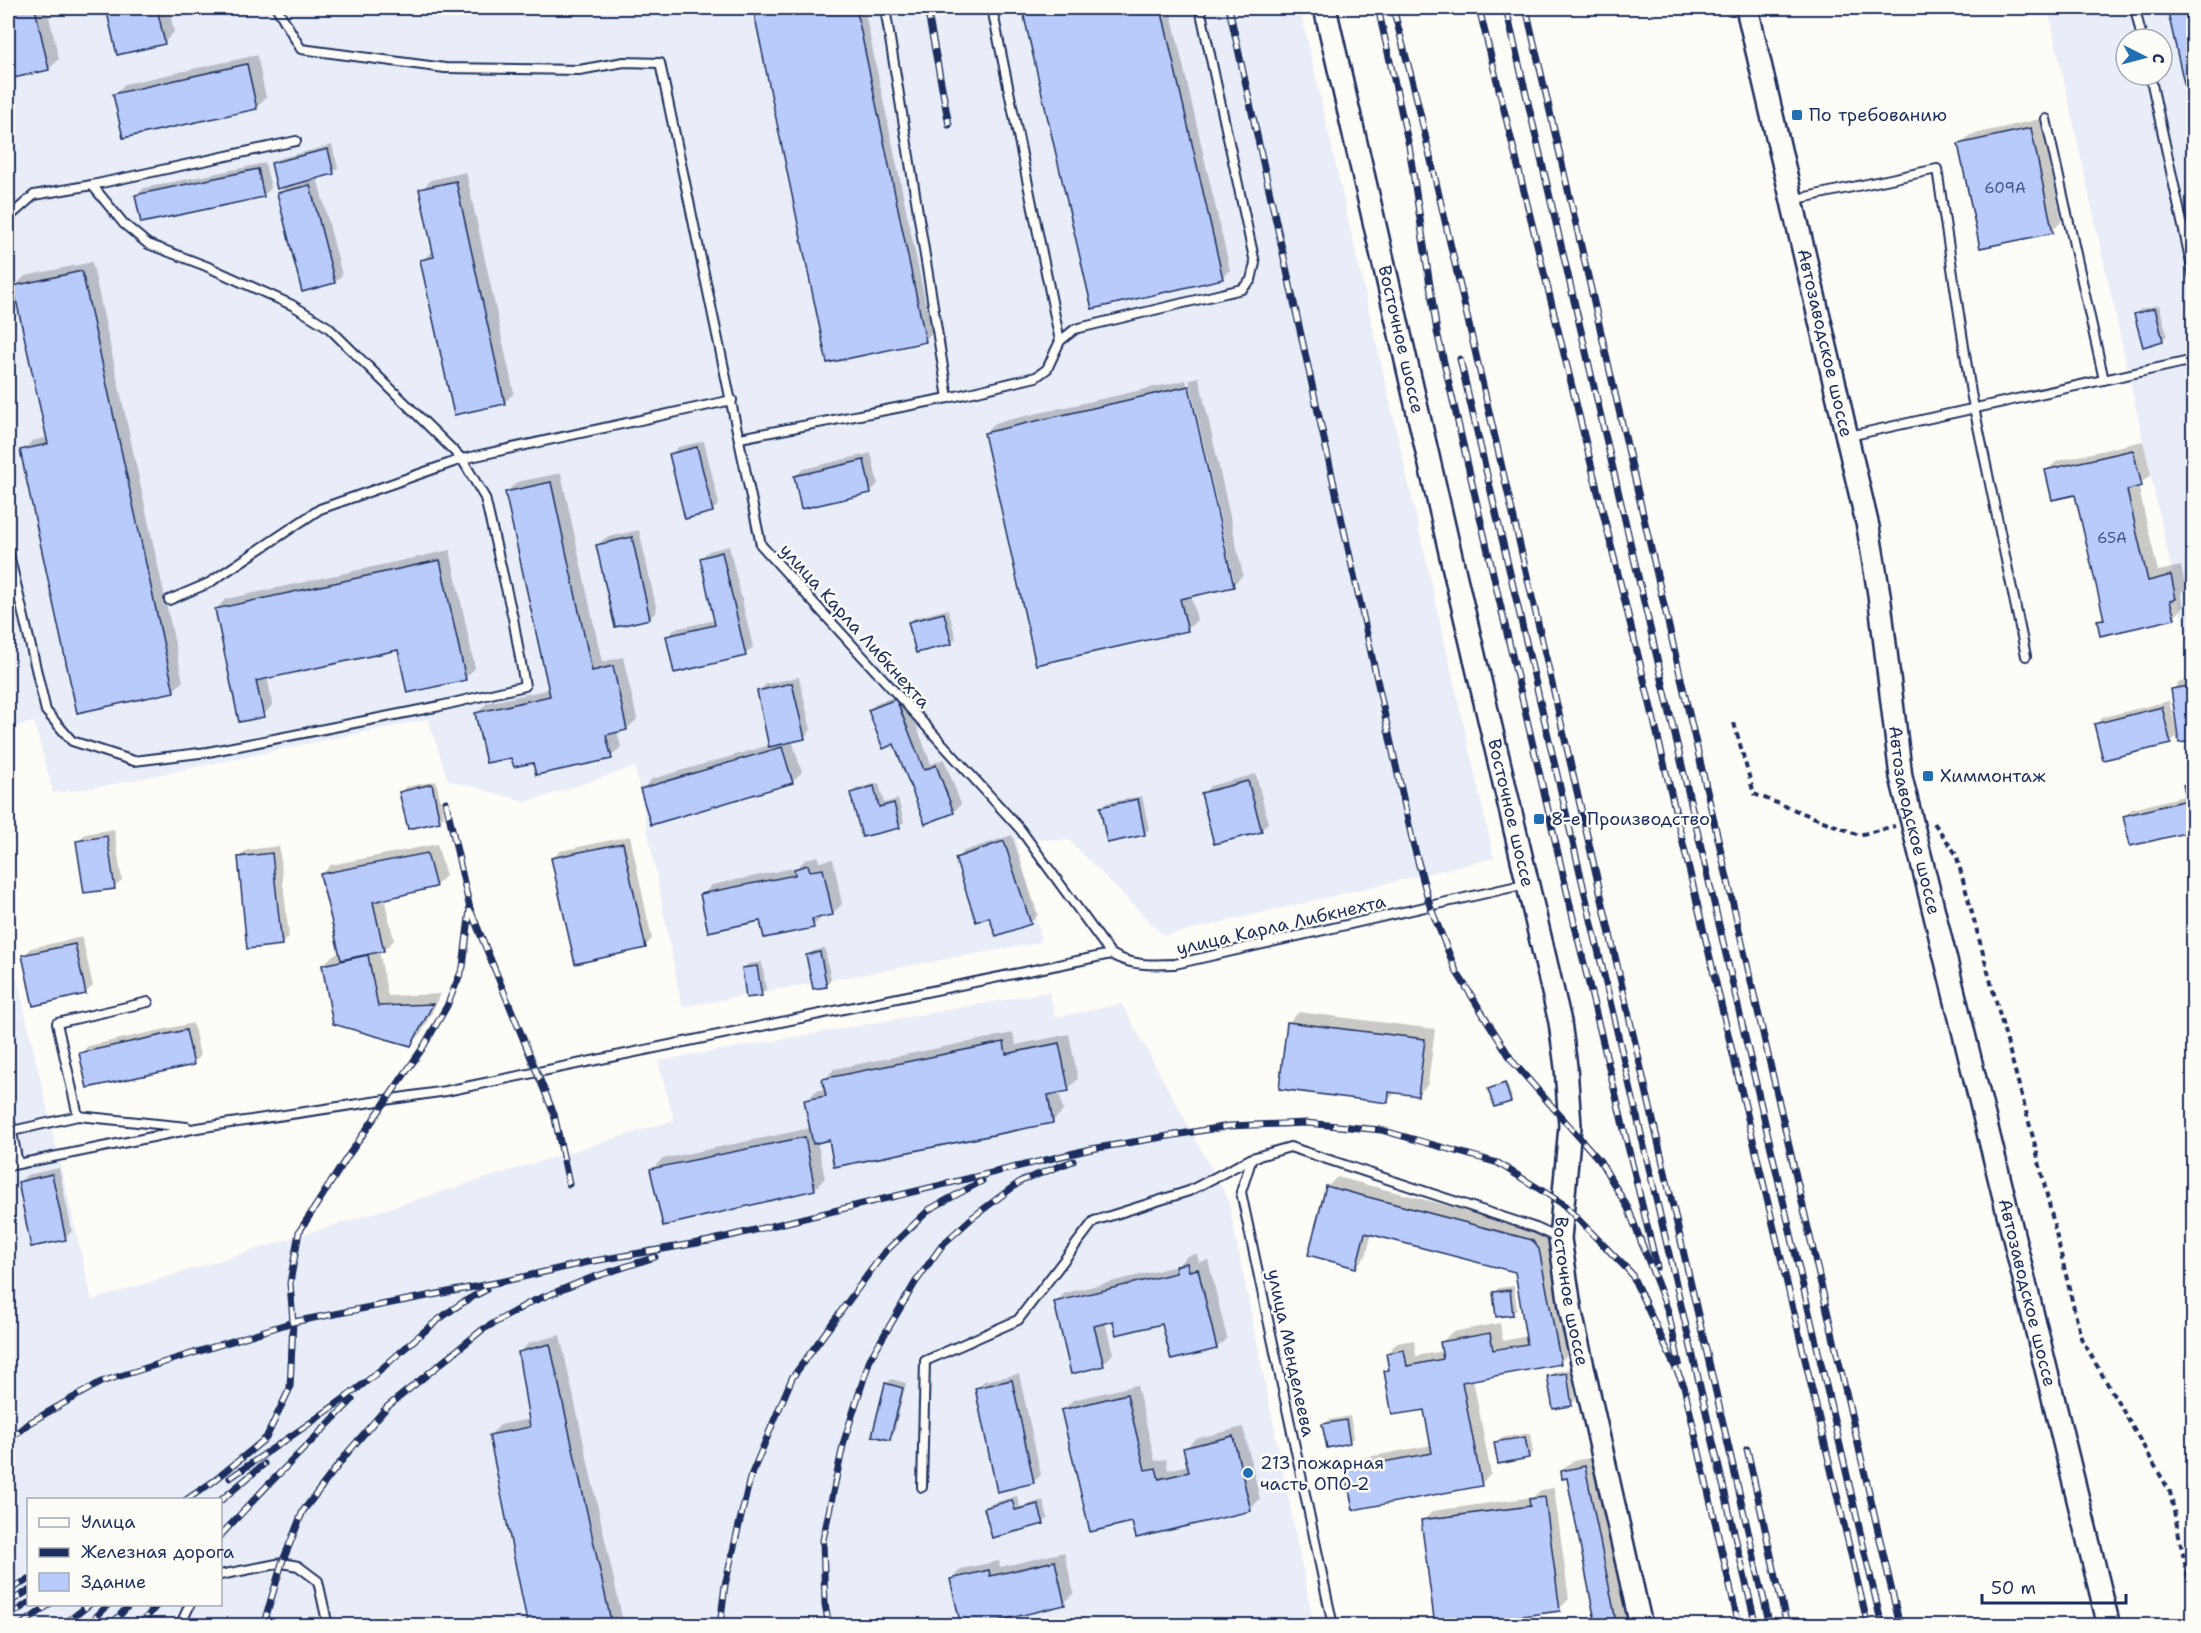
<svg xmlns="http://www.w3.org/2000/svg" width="2201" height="1633" font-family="'Shantell Sans',sans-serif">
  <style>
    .built { fill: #e8edf8; fill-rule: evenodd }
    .shadow { fill: #0003 }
    .building { fill: #b8cbfb; stroke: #1b2f5e; stroke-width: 1.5 }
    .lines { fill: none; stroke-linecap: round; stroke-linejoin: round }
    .lane-casing { stroke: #1b2f5e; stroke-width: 12 }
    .secondary-casing { stroke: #1b2f5e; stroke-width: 26 }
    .path { stroke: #1b2f5e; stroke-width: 4; stroke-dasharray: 6 4.5; stroke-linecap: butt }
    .lane { stroke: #fdfcf7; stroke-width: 8 }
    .secondary { stroke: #fdfcf7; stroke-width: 21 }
    .rail-casing { stroke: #1b2f5e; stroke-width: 7 }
    .rail { stroke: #fdfcf7; stroke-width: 4.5; stroke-dasharray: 14; stroke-linecap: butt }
    .poi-dot { fill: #1f6fb2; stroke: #fdfcf7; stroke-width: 2 }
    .labels { text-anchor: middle; stroke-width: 5; stroke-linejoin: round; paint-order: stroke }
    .number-label { font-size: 15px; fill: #425685 }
    .poi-label { font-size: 18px; fill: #1b2f5e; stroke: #fdfcf7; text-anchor: start }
    .street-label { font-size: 18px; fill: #1b2f5e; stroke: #fdfcf7 }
  </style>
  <rect width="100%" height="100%" fill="#fdfcf7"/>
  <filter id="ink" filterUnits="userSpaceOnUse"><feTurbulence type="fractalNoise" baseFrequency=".0167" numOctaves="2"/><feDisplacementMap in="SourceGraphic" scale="12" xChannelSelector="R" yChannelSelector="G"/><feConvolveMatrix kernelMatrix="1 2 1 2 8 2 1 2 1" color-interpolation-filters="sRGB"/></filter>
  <g filter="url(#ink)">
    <!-- built -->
    <g class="built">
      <polygon points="8,8 1300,8 1494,858 1164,936 1069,840 1016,839 1042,942 682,1007 635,767 527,802 448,780 428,719 105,786 53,793 34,722 8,728"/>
      <path d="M2048,8h145v660zM2126,39h36v36h-36z"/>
      <path d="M8,940l84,360 582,-180 -16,-59 391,-69 7,25 66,-13 106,195 86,426h-1306zM28,1500h192v104h-192z"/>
    </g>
    <!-- shadow -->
    <g class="shadow">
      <polygon points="8,8 47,8 59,59 49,69 10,78 8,67"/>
      <polygon points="108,8 169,8 174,32 164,43 118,53"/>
      <polygon points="754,8 864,8 932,333 925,340 828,361"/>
      <polygon points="1024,8 1170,8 1230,270 1222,277 1093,307"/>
      <polygon points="257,55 266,98 256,108 115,94 125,84"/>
      <polygon points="2040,119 2062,221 2052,231 1959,145 1970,135"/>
      <polygon points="332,145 338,168 333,173 317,177 342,275 335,282 279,194 288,184 272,163 277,159"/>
      <polygon points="265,163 271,188 263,196 137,196 144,188"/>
      <polygon points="466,172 514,393 504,403 422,260 434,250 421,190 431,180"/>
      <polygon points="92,262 183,681 173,691 22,451 32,441 48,437 15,286 25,276"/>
      <polygon points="2159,305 2167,335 2162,340 2136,314 2141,309"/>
      <polygon points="1199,377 1243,575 1233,585 1191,595 1197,620 1187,630 985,433 995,423 1186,380 1231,580 1234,580 1189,379"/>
      <polygon points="704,441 719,504 712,511 671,455 678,447"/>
      <polygon points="2143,441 2151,475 2138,485 2158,571 2181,566 2186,588 2181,593 2184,607 2174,617 2098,621 2105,615 2076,493 2046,471 2057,461"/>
      <polygon points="871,453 878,484 871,491 795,476 803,469"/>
      <polygon points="561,473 602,662 623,657 637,719 627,729 617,731 621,747 611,757 534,761 512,756 477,713 487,703 550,689 506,492 517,482"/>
      <polygon points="639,530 657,611 650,618 598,545 605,538"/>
      <polygon points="729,546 753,647 745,655 668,637 675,629 715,620 701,558 709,551"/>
      <polygon points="450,550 475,668 465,678 399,648 267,677 273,705 263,715 216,609 226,599"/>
      <polygon points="948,609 956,638 951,643 910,622 914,618"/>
      <polygon points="799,677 811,730 804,738 792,740 802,772 792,782 642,789 652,779 770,745 758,692 766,684"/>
      <polygon points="2194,680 2194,739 2180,733 2170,743 2096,724 2103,717 2169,701 2177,732 2179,732 2173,689 2180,682"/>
      <polygon points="904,693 931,764 944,759 961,804 954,811 925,822 895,742 870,710 877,703"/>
      <polygon points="1256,774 1268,823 1261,830 1203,794 1210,786"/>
      <polygon points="2194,777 2194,829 2124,817 2132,809 2188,795 2185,785"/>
      <polygon points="436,781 444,816 439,821 401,792 406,787"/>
      <polygon points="879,783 884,803 898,799 904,822 899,826 852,793 857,788"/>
      <polygon points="1142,796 1149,829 1144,834 1101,808 1106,803"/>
      <polygon points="114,829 122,880 114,887 78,841 85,834"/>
      <polygon points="1012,835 1038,915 1031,922 996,934 990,915 957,858 964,851"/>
      <polygon points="630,836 652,939 645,946 553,858 560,851"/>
      <polygon points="437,844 446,876 435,886 384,898 394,940 384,950 379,951 388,996 441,994 421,1034 411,1044 323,965 333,955 341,953 321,875 331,865"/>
      <polygon points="279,846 289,937 281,944 239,857 247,850"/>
      <polygon points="818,856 819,862 833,859 842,904 832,914 823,916 813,926 762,920 702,895 712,885 798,867 806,859"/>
      <polygon points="82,937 93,986 85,993 24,956 31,948"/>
      <polygon points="825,948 831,980 827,985 814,988 808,955 813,951"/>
      <polygon points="762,962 766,990 761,994 743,969 748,964"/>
      <polygon points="1299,1012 1435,1029 1428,1084 1418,1094 1397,1091 1387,1101 1289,1022"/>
      <polygon points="193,1023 200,1056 193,1064 81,1053 88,1046"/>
      <polygon points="1013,1033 1016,1045 1069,1034 1078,1079 1068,1089 1059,1091 1063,1111 1053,1121 830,1138 817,1141 825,1178 815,1189 652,1169 662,1159 811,1128 806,1101 816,1091 826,1089 824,1080 834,1069"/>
      <polygon points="1507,1083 1512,1098 1510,1100 1489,1090"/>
      <polygon points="59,1168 72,1231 65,1238 19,1182 27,1175"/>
      <polygon points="1337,1177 1542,1230 1548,1239 1570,1352 1560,1362 1473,1379 1491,1474 1481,1484 1347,1469 1357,1459 1432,1445 1425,1408 1386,1371 1390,1367 1387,1353 1397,1343 1414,1340 1416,1356 1443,1351 1442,1342 1452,1332 1500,1323 1503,1341 1527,1336 1516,1271 1372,1233 1366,1256 1356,1266 1327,1187"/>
      <polygon points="1197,1254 1199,1262 1208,1260 1227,1338 1217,1348 1163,1322 1114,1319 1105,1321 1113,1354 1103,1364 1055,1303 1065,1293 1177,1266 1187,1256"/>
      <polygon points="1514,1286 1517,1309 1512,1314 1494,1292 1499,1288"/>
      <polygon points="560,1335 624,1626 529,1626 490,1435 500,1425 530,1419 519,1353 529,1343"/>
      <polygon points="1571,1369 1576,1400 1571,1404 1549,1377 1554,1372"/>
      <polygon points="1019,1374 1041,1475 1033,1482 977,1389 984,1381"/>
      <polygon points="891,1379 906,1383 894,1434 889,1439 886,1384"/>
      <polygon points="1137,1385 1155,1461 1166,1459 1168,1470 1189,1465 1185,1449 1195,1439 1243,1427 1260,1499 1250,1509 1133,1521 1063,1410 1073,1400"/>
      <polygon points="1350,1416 1354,1437 1349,1442 1324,1425 1329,1420"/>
      <polygon points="1530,1433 1533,1452 1529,1457 1495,1443 1500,1438"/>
      <polygon points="1595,1457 1628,1626 1598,1626 1568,1476 1562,1471 1572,1461"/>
      <polygon points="1554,1488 1569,1599 1559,1609 1423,1521 1433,1511 1533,1497 1541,1490"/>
      <polygon points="1017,1496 1020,1507 1043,1500 1048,1518 1043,1522 986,1509 990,1504"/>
      <polygon points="1064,1552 1074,1593 1064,1603 1002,1618 994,1626 962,1626 951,1580 961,1569 999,1561 1000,1567"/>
    </g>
    <!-- building -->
    <g class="building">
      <polygon points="8,8 35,8 49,70 9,79"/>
      <polygon points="106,8 157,8 165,44 117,55"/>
      <polygon points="753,8 856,8 926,342 827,363"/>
      <polygon points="1022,8 1161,8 1223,279 1092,309"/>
      <polygon points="2167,8 2194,8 2194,87 2185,88"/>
      <polygon points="247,64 257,109 123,138 113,94"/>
      <polygon points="2031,128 2053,233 1980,248 1958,144"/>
      <polygon points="328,149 334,174 277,189 271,163"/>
      <polygon points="258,169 264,197 141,223 135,195"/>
      <polygon points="456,181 505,404 454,415 420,260 434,257 419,189"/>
      <polygon points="310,185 335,283 302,292 277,193"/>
      <polygon points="82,271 174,692 77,713 20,450 48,444 13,286"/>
      <polygon points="2155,308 2163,341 2143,347 2134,314"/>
      <polygon points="1189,386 1234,587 1180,599 1188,631 1036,665 984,433"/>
      <polygon points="697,447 713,512 685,519 669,454"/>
      <polygon points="2133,450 2142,486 2127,490 2148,581 2171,575 2176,599 2170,601 2175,619 2100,636 2097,620 2104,619 2075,495 2052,500 2045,470"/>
      <polygon points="864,460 871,493 801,509 794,476"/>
      <polygon points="551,482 592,671 613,666 627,730 606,735 612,759 536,775 533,763 514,767 511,758 486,763 475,713 550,696 505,492"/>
      <polygon points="632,537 650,619 615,627 596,545"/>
      <polygon points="722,552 746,656 674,673 666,636 715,625 700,558"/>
      <polygon points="440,560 466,680 407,693 398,650 256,681 264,717 239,722 215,609"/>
      <polygon points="944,613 952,644 916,653 908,622"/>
      <polygon points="792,683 805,739 769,747 757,691"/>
      <polygon points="2194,685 2194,741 2179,743 2171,689"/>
      <polygon points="896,699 924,770 936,765 954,813 925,824 894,744 883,749 868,710"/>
      <polygon points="2162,707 2171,744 2103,760 2094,724"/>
      <polygon points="782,747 793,783 651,825 640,789"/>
      <polygon points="1248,781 1262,832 1214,844 1201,793"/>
      <polygon points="2194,782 2194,831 2130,846 2123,816 2187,800 2183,785"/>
      <polygon points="432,784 440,822 408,829 399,792"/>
      <polygon points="874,786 879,807 894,803 900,828 862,837 850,793"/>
      <polygon points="1138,799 1145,835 1107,843 1100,807"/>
      <polygon points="107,836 115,889 84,893 76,841"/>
      <polygon points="1004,841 1031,924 996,936 989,917 976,922 955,858"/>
      <polygon points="623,843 646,948 575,964 551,858"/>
      <polygon points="272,853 282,945 247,949 238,857"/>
      <polygon points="427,853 436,887 373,902 384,951 341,960 320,874"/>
      <polygon points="808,865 810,871 823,869 833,915 812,919 814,928 764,938 760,921 708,932 700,894 795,875 794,869"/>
      <polygon points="75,944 86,994 33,1006 22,955"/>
      <polygon points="820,952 827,987 813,989 806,955"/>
      <polygon points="368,955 378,1006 433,1004 411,1046 333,1024 322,965"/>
      <polygon points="757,966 762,996 746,998 742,968"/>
      <polygon points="1287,1022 1425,1039 1418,1096 1389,1092 1388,1103 1279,1089"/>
      <polygon points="186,1030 194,1065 87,1088 79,1053"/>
      <polygon points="1004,1042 1006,1054 1059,1043 1069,1091 1048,1095 1053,1123 834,1167 829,1140 813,1144 804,1100 826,1096 822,1079"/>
      <polygon points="1505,1083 1511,1102 1494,1107 1488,1089"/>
      <polygon points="805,1137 815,1190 663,1226 650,1169"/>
      <polygon points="52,1174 66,1240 31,1247 18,1182"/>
      <polygon points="1326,1186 1532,1240 1539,1249 1561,1364 1462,1382 1482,1486 1353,1510 1345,1469 1432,1453 1424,1410 1392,1415 1384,1371 1389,1370 1386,1353 1404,1350 1407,1366 1443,1359 1440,1342 1490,1333 1493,1350 1527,1344 1515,1272 1365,1233 1356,1268 1308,1255"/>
      <polygon points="1187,1263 1189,1271 1198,1269 1217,1349 1171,1360 1162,1324 1116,1335 1113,1321 1094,1326 1104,1366 1071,1374 1054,1302 1176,1273 1175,1266"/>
      <polygon points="1510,1290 1513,1315 1496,1317 1493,1292"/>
      <polygon points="550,1344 612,1626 528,1626 489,1435 530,1427 518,1352"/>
      <polygon points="1567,1373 1572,1406 1553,1409 1547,1376"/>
      <polygon points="1012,1380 1034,1483 997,1492 975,1388"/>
      <polygon points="885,1383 903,1388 890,1440 872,1436"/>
      <polygon points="1127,1394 1145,1470 1156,1468 1159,1479 1189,1472 1183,1448 1233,1436 1251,1511 1136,1538 1132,1522 1090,1532 1061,1410"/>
      <polygon points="1346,1420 1350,1443 1327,1448 1322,1424"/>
      <polygon points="1525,1437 1529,1458 1498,1464 1494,1442"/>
      <polygon points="1585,1466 1617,1626 1596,1626 1567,1478 1562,1479 1561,1471"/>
      <polygon points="1545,1497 1560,1611 1448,1626 1435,1626 1421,1520 1530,1506 1529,1499"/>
      <polygon points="1012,1500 1015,1510 1038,1504 1044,1524 992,1538 984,1508"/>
      <polygon points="1055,1561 1065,1605 993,1622 994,1626 961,1626 950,1579 989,1570 990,1576"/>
    </g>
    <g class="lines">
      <!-- lane casing -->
      <g class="lane-casing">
        <g id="lane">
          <path d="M277,8l24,41 144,19 134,2 45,-8 36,1 101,482 259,284 91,125c20,12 41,11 64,10l351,-80"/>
          <polyline points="885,8 948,398"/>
          <polyline points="992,8 1060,341"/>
          <polyline points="2135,8 2142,39"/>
          <polyline points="2150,75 2194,277"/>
          <polyline points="2046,119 2104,380"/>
          <polyline points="1792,200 1937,169 1971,393 2026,656"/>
          <polyline points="8,218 34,195 92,185 296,141"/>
          <polyline points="1849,436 2194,360"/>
          <polyline points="740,438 948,398 1036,377 1047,369 1060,341 1075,329 1242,289 1251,280 1255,263 1200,8"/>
          <polyline points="8,550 46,711 72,741 134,761 208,752 440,706 525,686 513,618 485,498 462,459 328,327 292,305 206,266 148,244 124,224 92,185"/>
          <polyline points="169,600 209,583 320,509 462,459 732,400"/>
          <polyline points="8,1111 18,1164"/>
          <polyline points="78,1116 57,1023 148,1002"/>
          <polyline points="8,1132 78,1116 187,1127"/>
          <polyline points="8,1166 197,1128 446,1091 1111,954"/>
          <polyline points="922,1487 925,1361 1018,1320 1094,1221 1189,1191 1252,1158"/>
          <polyline points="220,1575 282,1563 298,1566 318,1581 328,1626"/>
          <polyline points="180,1626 190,1604"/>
          <polyline points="1333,1626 1241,1192 1252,1158 1290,1147 1536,1228 1558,1238"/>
        </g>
      </g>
      <!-- secondary casing -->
      <g class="secondary-casing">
        <g id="secondary">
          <path id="s1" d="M1325,8l131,570 104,444 6,45 4,59 -10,113 11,74 70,313"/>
          <path id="s2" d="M1747,8l121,519 11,67 22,183 208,849"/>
        </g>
      </g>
      <!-- path -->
      <g class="path">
        <polyline points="1734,723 1754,794 1859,835 1895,826"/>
        <polyline points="1934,823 1956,854 2034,1141 2081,1338 2170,1492 2194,1607"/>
      </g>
      <!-- lane -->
      <use href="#lane" class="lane"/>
      <!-- secondary -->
      <use href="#secondary" class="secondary"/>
      <!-- rail casing -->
      <g class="rail-casing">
        <g id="rail">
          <polyline points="927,8 949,125"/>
          <polyline points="1229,8 1413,843 1430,906 1456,971 1513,1062 1600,1161 1628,1208 1668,1311 1679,1363"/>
          <polyline points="1378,8 1409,146 1437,332 1574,922 1657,1267"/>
          <polyline points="1393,8 1414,87 1770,1626"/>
          <polyline points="1479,8 1651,708 1868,1626"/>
          <polyline points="1506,8 1882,1626"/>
          <polyline points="1526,8 1900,1626"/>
          <polyline points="1460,359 1756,1626"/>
          <polyline points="446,802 470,909 554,1114 569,1184"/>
          <polyline points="8,1440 29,1423 101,1382 293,1322 505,1281 588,1262 709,1241 1091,1149 1229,1126 1306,1123 1381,1130 1498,1163 1563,1204 1631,1273 1684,1386 1739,1626"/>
          <polyline points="1747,1449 1787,1626"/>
          <path d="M230,1478c44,-31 90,-60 132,-93 41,-32 76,-73 124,-95"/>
          <polyline points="186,1500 214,1481 266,1438 290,1388 293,1322 290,1283 299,1232 346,1159 422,1049 447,1006 463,967 470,909"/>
          <polyline points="220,1501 264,1464"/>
          <polyline points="220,1536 267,1486 352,1400"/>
          <polyline points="8,1590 28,1580"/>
          <polyline points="8,1603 28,1591"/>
          <polyline points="8,1617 28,1603"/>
          <polyline points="20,1626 50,1604"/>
          <polyline points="62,1626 90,1604"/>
          <polyline points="87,1626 109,1604"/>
          <polyline points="110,1626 130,1604"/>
          <polyline points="139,1626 158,1604"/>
          <polyline points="263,1626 282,1563 303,1511 349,1451 387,1407 482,1330 531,1302 591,1278 655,1257"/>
          <polyline points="720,1626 725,1585 750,1478 792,1378 883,1254 930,1209 982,1181"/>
          <polyline points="829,1626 825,1604 823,1540 844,1441 870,1359 915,1283 943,1244 973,1217 1021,1181 1073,1161"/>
        </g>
      </g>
      <!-- rail -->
      <use href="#rail" class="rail"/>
    </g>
  </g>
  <!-- markers -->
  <g class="poi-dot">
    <rect x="1791" y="109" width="12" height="12" rx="3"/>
    <rect x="1922" y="770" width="12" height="12" rx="3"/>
    <rect x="1533" y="813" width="12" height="12" rx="3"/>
    <circle cx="1248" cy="1473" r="6"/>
  </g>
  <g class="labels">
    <!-- number labels -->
    <g class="number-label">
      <text x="2005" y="193">609А</text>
      <text x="2112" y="543">65А</text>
    </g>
    <!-- poi labels -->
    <g class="poi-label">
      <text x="1809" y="121">По требованию</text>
      <text x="1940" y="782">Химмонтаж</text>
      <text x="1551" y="825">8-е Производство</text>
      <text x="1260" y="1469">213 пожарная<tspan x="1260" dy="21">часть ОПО-2</tspan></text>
    </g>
    <!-- street labels -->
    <g class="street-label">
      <text dy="6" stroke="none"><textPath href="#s1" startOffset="340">Восточное шоссе</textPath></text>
      <text dy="6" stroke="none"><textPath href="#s2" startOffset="344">Автозаводское шоссе</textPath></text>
      <text transform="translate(855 626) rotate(48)" y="6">улица Карла Либкнехта</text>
      <text dy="6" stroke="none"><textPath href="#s1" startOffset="826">Восточное шоссе</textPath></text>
      <text dy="6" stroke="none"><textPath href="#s2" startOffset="830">Автозаводское шоссе</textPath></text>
      <text transform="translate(1281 925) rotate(-13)" y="6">улица Карла Либкнехта</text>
      <text dy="6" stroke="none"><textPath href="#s1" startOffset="1312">Восточное шоссе</textPath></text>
      <text dy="6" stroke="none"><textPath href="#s2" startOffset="1316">Автозаводское шоссе</textPath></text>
      <text transform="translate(1291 1353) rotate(78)" y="6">улица Менделеева</text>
    </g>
  </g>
  <!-- margin -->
  <rect width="2201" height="1633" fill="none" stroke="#fdfcf7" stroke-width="30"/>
  <rect x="15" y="15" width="2171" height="1603" fill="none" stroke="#1b2f5e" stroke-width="2" filter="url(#ink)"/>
  <!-- legend -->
  <rect x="27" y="1498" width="195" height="108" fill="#fdfcf7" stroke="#a3aaba" stroke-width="1.5"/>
  <rect x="39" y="1518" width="30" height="9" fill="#fdfcf7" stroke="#a3aaba" stroke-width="1.5"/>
  <text x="81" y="1528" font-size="18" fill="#1b2f5e">Улица</text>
  <rect x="39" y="1548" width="30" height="9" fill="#1b2f5e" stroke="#a3aaba" stroke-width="1.5"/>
  <text x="81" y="1558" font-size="18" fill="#1b2f5e">Железная дорога</text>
  <rect x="39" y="1573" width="30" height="18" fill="#b8cbfb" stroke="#a3aaba" stroke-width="1.5"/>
  <text x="81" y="1588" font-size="18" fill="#1b2f5e">Здание</text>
  <!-- north arrow -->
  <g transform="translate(2144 57) rotate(96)"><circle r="28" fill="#fdfcf7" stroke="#a3aaba" stroke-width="1.5"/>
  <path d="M0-4.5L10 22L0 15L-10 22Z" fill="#1f6fb2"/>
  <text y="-9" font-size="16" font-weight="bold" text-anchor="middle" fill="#1b2f5e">С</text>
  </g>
  <!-- scale -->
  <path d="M1982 1594v9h144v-9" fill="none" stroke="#1b2f5e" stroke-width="3"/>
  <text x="1991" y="1594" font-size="18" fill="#1b2f5e" stroke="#fdfcf7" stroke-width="4.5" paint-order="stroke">50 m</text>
</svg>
